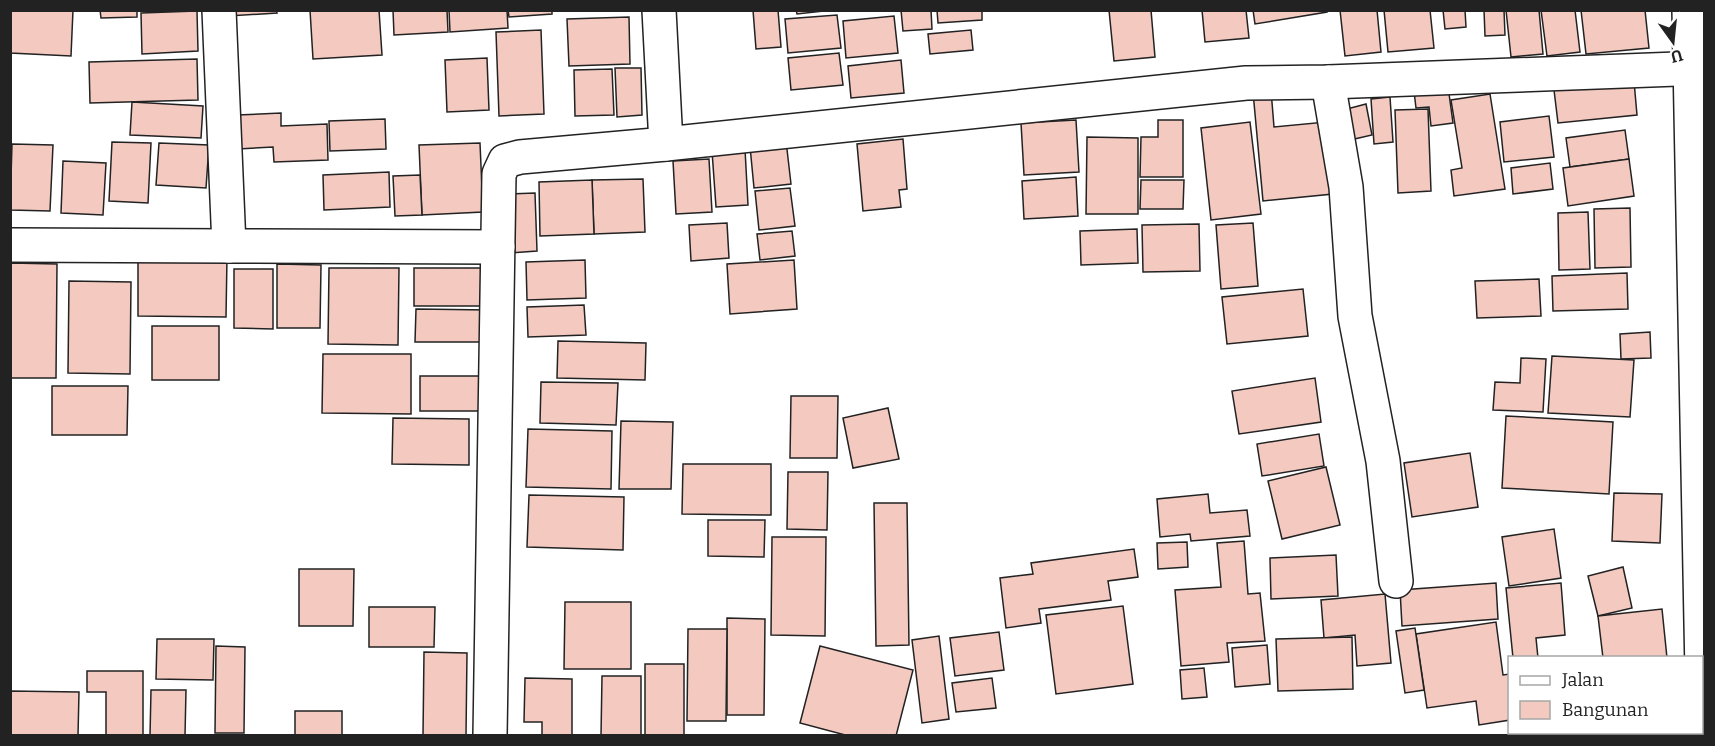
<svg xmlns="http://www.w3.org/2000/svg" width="1715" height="746" font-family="Bitter,serif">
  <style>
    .building { fill: #f3c9c0; stroke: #222; stroke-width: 1.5 }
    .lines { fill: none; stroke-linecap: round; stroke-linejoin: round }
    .minor-casing { stroke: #222; stroke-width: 36 }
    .minor { stroke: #fff; stroke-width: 33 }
  </style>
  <rect width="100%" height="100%" fill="#fff"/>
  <!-- building -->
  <g class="building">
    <polygon points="10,10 73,10 71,56 10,53"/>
    <polygon points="100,10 137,10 137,17 101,18"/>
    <polygon points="228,10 276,10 277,13 228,16"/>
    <polygon points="310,10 379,10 382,55 313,59"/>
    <polygon points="393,10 447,10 448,32 394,35"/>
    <polygon points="449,10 507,10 508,28 450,32"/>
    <polygon points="508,10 552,10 552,14 509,17"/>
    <polygon points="753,10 778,10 781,47 756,49"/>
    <polygon points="796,10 833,10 797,14"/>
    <polygon points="901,10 931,10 932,29 903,31"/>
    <polygon points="937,10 982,10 982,20 938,23"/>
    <polygon points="1109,10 1151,10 1155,57 1114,61"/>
    <polygon points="1202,10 1246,10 1249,38 1205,42"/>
    <polygon points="1253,10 1327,10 1327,12 1255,24"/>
    <polygon points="1340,10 1377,10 1381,52 1345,56"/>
    <polygon points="1384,10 1430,10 1434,48 1388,52"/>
    <polygon points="1443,10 1465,10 1466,27 1445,29"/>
    <polygon points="1484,10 1504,10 1505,35 1485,36"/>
    <polygon points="1506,10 1539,10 1543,54 1511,57"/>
    <polygon points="1541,10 1575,10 1580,52 1547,56"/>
    <polygon points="1581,10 1645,10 1649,48 1586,54"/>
    <polygon points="197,11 198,51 142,54 141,13"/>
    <polygon points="837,15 841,48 788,53 785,19"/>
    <polygon points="894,16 898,53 846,58 843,21"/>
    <polygon points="629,17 630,64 569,66 567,19"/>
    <polygon points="541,30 544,114 499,116 496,32"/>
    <polygon points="971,30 973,50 930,54 928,34"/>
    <polygon points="839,53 843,85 791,90 788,58"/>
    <polygon points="487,58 489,110 447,112 445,60"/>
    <polygon points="197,59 198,100 90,103 89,62"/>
    <polygon points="901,60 904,93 851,98 848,66"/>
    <polygon points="615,68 641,68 642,115 617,117"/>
    <polygon points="612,69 614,115 575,116 574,70"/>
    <polygon points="1447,79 1453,123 1431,126 1429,107 1416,108 1413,83"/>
    <polygon points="1634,81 1637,115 1558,123 1554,90"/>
    <polygon points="1271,90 1274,127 1326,122 1333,194 1263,201 1253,92"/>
    <polygon points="1490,94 1505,189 1454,196 1451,170 1462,168 1451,100"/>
    <polygon points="1390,97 1393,142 1374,144 1371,99"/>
    <polygon points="132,102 203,106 201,138 130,135"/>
    <polygon points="1366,104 1372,135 1350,140 1343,110"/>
    <polygon points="1428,109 1431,191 1398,193 1395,110"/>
    <polygon points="281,113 281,126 327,124 328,160 274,162 273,147 238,149 237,115"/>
    <polygon points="1549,116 1554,157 1504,162 1500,122"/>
    <polygon points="385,119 386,149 330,151 329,121"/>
    <polygon points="1076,120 1079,172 1024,175 1021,123"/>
    <polygon points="1158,120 1183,120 1183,177 1140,177 1141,137 1158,137"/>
    <polygon points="1250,122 1261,214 1211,220 1201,128"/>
    <polygon points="1625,130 1629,159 1570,167 1566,138"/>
    <polygon points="785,132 791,184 754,188 749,136"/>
    <polygon points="1087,137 1138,138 1138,214 1086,214"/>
    <polygon points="903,139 907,189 899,190 901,207 863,211 857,144"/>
    <polygon points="112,142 151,143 148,203 109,201"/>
    <polygon points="159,143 209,145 206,188 156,185"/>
    <polygon points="480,143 483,212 422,215 419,145"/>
    <polygon points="12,144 53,145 50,211 10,210"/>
    <polygon points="745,149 748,205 716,207 712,151"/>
    <polygon points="709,159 712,212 676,214 673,161"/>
    <polygon points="1629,159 1634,196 1568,206 1563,168"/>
    <polygon points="63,161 106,163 103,215 61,213"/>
    <polygon points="1550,163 1553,189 1513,194 1511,168"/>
    <polygon points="389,172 390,207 324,210 323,175"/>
    <polygon points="420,175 422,215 395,216 393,176"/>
    <polygon points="1076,177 1078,216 1024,219 1022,181"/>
    <polygon points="643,179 645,232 594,234 592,180"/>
    <polygon points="592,180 594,234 540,236 539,182"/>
    <polygon points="1141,180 1184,180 1183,209 1140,209"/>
    <polygon points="790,188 795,226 759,230 755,191"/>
    <polygon points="535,193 537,251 510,253 508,194"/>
    <polygon points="1630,208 1631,267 1595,268 1594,209"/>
    <polygon points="1588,212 1590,269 1559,270 1558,213"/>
    <polygon points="727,223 729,258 691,261 689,225"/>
    <polygon points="1253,223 1258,286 1221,289 1216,225"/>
    <polygon points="1199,224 1200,271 1143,272 1142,225"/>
    <polygon points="1137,229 1138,263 1081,265 1080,231"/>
    <polygon points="792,231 795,256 760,260 757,234"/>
    <polygon points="138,256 227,257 226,317 138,316"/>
    <polygon points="585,260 586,298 527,300 526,262"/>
    <polygon points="794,260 797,309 730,314 727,264"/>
    <polygon points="11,263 57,264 56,378 10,378"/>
    <polygon points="277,264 321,265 320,328 277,328"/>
    <polygon points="329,268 399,268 398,345 328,344"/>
    <polygon points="414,268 492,268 491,306 414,306"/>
    <polygon points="234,269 273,269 273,329 234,328"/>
    <polygon points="1627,273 1628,309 1553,311 1552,276"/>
    <polygon points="1539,279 1541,316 1477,318 1475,281"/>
    <polygon points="69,281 131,282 130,374 68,373"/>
    <polygon points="1303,289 1308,336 1227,344 1222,297"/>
    <polygon points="584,305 586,335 528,337 527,307"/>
    <polygon points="416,309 489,310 489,342 415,342"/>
    <rect x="152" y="326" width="67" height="54"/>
    <polygon points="1650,332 1651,358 1621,359 1620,334"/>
    <polygon points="558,341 646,343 645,380 557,378"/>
    <polygon points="323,354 411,354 411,414 322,413"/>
    <polygon points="1552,356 1634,360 1630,417 1548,413"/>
    <polygon points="1521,358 1546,359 1543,412 1493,410 1495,382 1520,383"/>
    <rect x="420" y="376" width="63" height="35"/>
    <polygon points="1315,378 1321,422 1239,434 1232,391"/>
    <polygon points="541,382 618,383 616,425 540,423"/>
    <polygon points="52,386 128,386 127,435 52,435"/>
    <polygon points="791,396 838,396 837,458 790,458"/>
    <polygon points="888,408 899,459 853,468 843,418"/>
    <polygon points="1506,416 1613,422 1609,494 1502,488"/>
    <polygon points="393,418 469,419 469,465 392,464"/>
    <polygon points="621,421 673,422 671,489 619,489"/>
    <polygon points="528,429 612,431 611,489 526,487"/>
    <polygon points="1319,434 1324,466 1262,476 1257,444"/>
    <polygon points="1470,453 1478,507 1412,517 1404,463"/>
    <polygon points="683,464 771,464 771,515 682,514"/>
    <polygon points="1326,467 1340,525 1282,539 1268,481"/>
    <polygon points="788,472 828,472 827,530 787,529"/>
    <polygon points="1614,493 1662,494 1660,543 1612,541"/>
    <polygon points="1208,494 1210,513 1247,510 1250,536 1191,541 1190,534 1160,537 1157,499"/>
    <polygon points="529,495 624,497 623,550 527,547"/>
    <polygon points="874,503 907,503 909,645 876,646"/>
    <polygon points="708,520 765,520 764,557 708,556"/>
    <polygon points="1554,529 1561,578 1509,586 1502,537"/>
    <polygon points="772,537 826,537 825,636 771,635"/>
    <polygon points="1244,541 1248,594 1260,593 1265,641 1227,643 1229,662 1181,666 1175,590 1221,587 1217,543"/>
    <polygon points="1187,542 1188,567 1158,569 1157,543"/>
    <polygon points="1134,549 1138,577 1108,581 1111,600 1039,609 1041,623 1006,628 1000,578 1033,574 1031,563"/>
    <polygon points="1336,555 1338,596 1271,599 1270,558"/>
    <polygon points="1623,567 1632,608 1598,616 1588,576"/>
    <polygon points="299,569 354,569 353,626 299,626"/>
    <polygon points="1496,583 1498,619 1402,626 1400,590"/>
    <polygon points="1561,583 1565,635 1536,638 1538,658 1513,658 1506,588"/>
    <polygon points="1385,594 1391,663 1357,666 1355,635 1324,638 1321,600"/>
    <polygon points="565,602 631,602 631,669 564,669"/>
    <polygon points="1123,606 1133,684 1056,694 1046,615"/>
    <polygon points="369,607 435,607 434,647 369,647"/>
    <polygon points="1662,609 1667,658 1603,658 1598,616"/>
    <polygon points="727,618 765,619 764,715 727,715"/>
    <polygon points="1496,622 1503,675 1510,674 1510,720 1479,725 1476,701 1427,708 1416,634"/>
    <polygon points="1415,628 1424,690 1405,693 1396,631"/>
    <polygon points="688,629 727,629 726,721 687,721"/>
    <polygon points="999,632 1004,670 955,676 950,638"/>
    <polygon points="939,636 949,719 922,723 912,640"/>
    <polygon points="1352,637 1353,689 1278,691 1276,639"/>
    <polygon points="157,639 214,639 213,680 156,679"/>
    <polygon points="1267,645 1270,684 1235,687 1232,648"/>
    <polygon points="216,646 245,647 244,733 215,733"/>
    <polygon points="820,646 913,670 896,736 849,736 800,723"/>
    <polygon points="424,652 467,653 466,736 423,736"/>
    <rect x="645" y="664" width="39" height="72"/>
    <polygon points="1204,668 1207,697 1182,699 1180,670"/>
    <polygon points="87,671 143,671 143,736 106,736 106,692 87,692"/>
    <polygon points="602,676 641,676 641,736 601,736"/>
    <polygon points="525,678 572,679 572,736 542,736 542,722 524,722"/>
    <polygon points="992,678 996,708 956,712 952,683"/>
    <polygon points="151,690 186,690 185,736 150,736"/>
    <polygon points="10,691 79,692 78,736 10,736"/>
    <rect x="295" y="711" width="47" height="25"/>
  </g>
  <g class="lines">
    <!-- minor casing -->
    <g class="minor-casing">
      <g id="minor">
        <polyline points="219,10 229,246 498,247"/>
        <polyline points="659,10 666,144"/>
        <polyline points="1689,10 1702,674"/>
        <polyline points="1328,82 1346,187 1355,316 1383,461 1396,581"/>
        <polyline points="10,245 229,246"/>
        <polyline points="490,736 499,174 505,161 520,157 666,144 1246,83 1328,82 1704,68"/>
        <polyline points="1690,736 1691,732"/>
      </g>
    </g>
    <!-- minor -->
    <use href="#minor" class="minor"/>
  </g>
  <!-- border -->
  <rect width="1715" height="746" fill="none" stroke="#222222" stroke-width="24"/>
  <!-- legend -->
  <rect x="1508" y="656" width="195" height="78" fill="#ffffff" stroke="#a7a7a7" stroke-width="1.5"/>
  <rect x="1520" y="676" width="30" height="9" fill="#ffffff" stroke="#a7a7a7" stroke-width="1.5"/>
  <text x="1562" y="686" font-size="18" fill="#222222">Jalan</text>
  <rect x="1520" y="701" width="30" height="18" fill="#f3c9c0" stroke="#a7a7a7" stroke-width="1.5"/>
  <text x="1562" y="716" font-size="18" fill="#222222">Bangunan</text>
  <!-- north arrow -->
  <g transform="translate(1673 42) rotate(165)" stroke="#ffffff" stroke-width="4.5" paint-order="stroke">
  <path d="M0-4.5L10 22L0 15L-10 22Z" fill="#222222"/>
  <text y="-9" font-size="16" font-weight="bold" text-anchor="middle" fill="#222222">U</text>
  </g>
</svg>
